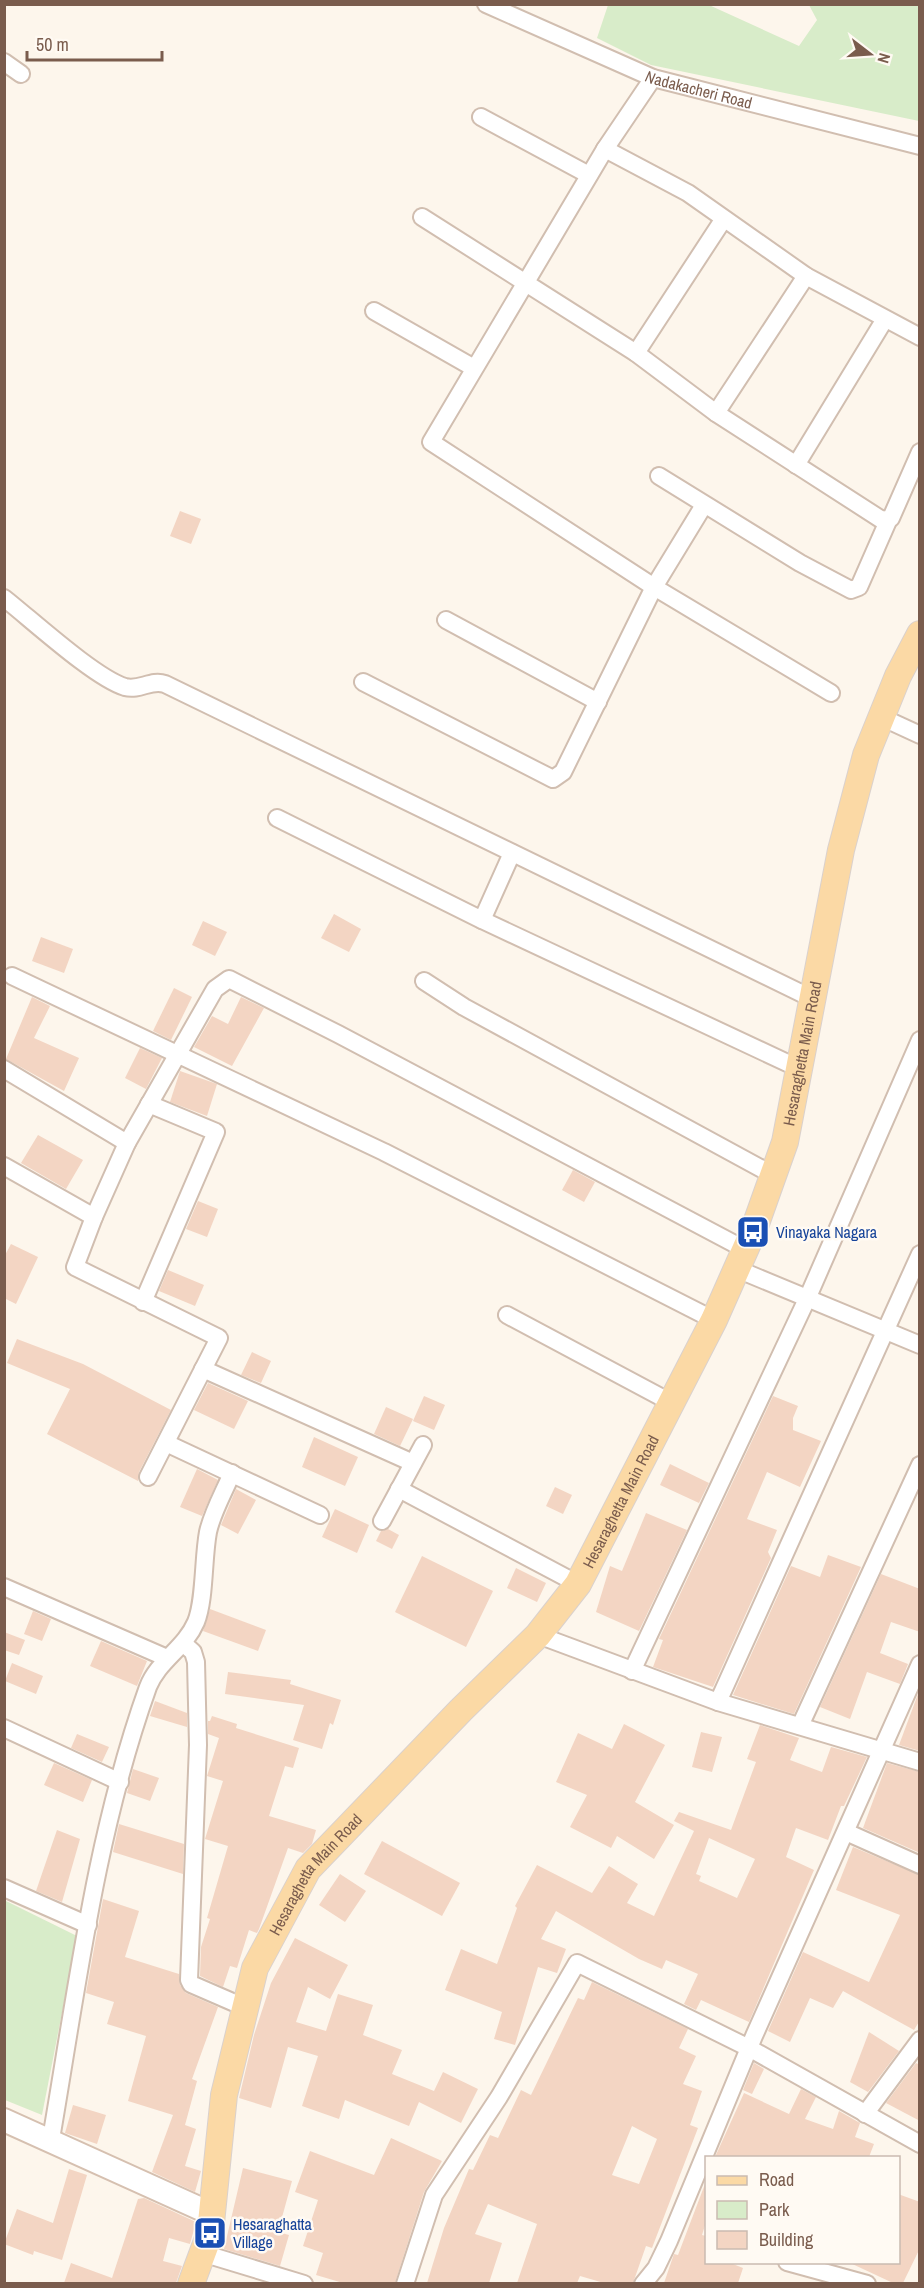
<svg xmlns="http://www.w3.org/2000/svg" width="924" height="2288" font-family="'Archivo Narrow',sans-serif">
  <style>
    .green { fill: #d8ecc9 }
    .building { fill: #f3d5c3; fill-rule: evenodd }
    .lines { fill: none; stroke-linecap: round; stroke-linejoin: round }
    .street-casing { stroke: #d1beb0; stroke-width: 20 }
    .secondary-casing { stroke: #d6c0b0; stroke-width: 26 }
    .primary-casing { stroke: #dad1cd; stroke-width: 28 }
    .street { stroke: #fff; stroke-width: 16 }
    .secondary { stroke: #fff; stroke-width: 22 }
    .primary { stroke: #fbd9a5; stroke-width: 26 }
    .labels { text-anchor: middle; stroke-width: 5; stroke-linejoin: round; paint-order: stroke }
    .street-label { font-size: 16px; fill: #7a5c4d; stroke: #fffaf3 }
    .transit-label { font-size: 16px; fill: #164399; stroke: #fffaf3; text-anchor: start }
  </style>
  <rect width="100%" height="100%" fill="#fdf6ec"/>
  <!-- green -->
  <g class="green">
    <polygon points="608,5 709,5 799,46 817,20 809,5 919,5 919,121 651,65 597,38"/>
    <polygon points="4,1900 77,1936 42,2115 5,2100"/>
  </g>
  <!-- building -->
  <g class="building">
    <polygon points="180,511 201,519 191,544 170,536"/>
    <polygon points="334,914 361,929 349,952 321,938"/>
    <polygon points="203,921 227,932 215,956 192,945"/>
    <polygon points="41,937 73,949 64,973 32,961"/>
    <polygon points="174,988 192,997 171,1040 153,1031"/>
    <polygon points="32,997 50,1006 34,1038 79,1058 64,1091 6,1059"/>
    <polygon points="241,997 264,1008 232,1066 194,1047 212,1016 228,1024"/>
    <polygon points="140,1048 162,1058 146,1089 125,1078"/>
    <polygon points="180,1071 217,1084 207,1116 170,1102"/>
    <polygon points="38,1135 83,1160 66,1189 21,1163"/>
    <polygon points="573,1170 595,1182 584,1202 562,1190"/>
    <polygon points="198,1201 218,1209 207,1237 186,1229"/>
    <polygon points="11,1244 38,1257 16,1304 4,1298 4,1257"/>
    <polygon points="168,1270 204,1285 195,1306 159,1291"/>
    <polygon points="17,1339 83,1364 171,1410 139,1472 138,1481 47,1434 70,1389 7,1363"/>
    <polygon points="252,1352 271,1361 261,1383 241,1375"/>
    <polygon points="208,1383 248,1401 234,1429 194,1410"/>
    <polygon points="424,1396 445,1405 434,1430 413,1421"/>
    <polygon points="773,1396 798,1406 793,1418 793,1430 821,1441 800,1487 767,1472 747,1519 777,1530 768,1552 771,1558 713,1687 653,1667 663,1640 659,1639"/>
    <polygon points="386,1407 413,1419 400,1446 374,1434"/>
    <polygon points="314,1437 358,1457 345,1486 302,1467"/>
    <polygon points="670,1464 709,1483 699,1503 660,1485"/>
    <polygon points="197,1469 218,1480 202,1516 180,1507"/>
    <polygon points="555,1487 572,1495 563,1514 546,1506"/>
    <polygon points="236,1489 256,1500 238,1534 221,1525"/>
    <polygon points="335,1509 369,1525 357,1553 322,1537"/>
    <polygon points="646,1513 687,1530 639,1631 596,1612 610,1566 622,1571"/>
    <polygon points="388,1529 399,1535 392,1549 376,1541 381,1531"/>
    <polygon points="828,1555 861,1567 794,1714 733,1695 791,1566 820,1577"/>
    <polygon points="422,1556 493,1591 466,1647 395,1612"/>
    <polygon points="516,1568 546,1583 537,1602 507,1588"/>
    <polygon points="881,1574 920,1589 920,1632 891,1622 880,1653 908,1664 900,1684 867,1672 850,1719 820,1707"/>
    <polygon points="210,1609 266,1630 258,1651 203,1631"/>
    <polygon points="33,1611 51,1619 42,1641 24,1634"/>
    <polygon points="4,1632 25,1640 19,1655 4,1650"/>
    <polygon points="101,1641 147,1661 137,1686 90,1666"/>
    <polygon points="12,1663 43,1676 36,1694 5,1681"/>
    <polygon points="228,1672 291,1680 290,1684 341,1700 333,1725 330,1723 322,1749 293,1740 304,1705 225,1694"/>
    <polygon points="918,1694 920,1694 920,1751 899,1745"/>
    <polygon points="155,1701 187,1713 187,1727 150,1716"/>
    <polygon points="212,1716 237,1724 236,1728 299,1748 293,1768 285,1766 269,1816 316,1830 312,1844 303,1853 288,1848 259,1929 257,1933 249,1930 237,1968 230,1966 223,1987 200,1976 201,1947 210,1919 207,1918 228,1846 205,1839 223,1781 207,1776 219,1738 208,1734 208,1721 210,1721"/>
    <polygon points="624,1724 665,1745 635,1802 674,1825 654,1859 617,1836 611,1848 570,1827 587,1795 556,1782 578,1733 612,1749"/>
    <path d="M760,1725l39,13 -9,22 32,12 9,-25 36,10 -23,49h-3l-13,34 -32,-12 -10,29 28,13 -65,152 -48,-22 -5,10 -12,-6 14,-30 -32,-14 -4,9 -23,-10 -83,-48 -15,28 25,10 -9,24 -19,-6 -23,78 -21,-6 8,-27 -57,-22 16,-41 36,15 20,-56 -2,-2 22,-41 55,28 17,-27 29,18 -11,19 27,13 40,-85 -20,-10 5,-9 52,18 25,-68 -9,-3zM709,1838l46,21 -18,39 -38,-17 2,-5 -5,-2z"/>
    <polygon points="701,1732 722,1737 712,1772 692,1767"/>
    <polygon points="77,1734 109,1747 102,1762 71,1748"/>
    <polygon points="54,1763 92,1780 83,1802 44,1785"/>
    <polygon points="887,1763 920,1772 920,1853 863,1828"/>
    <polygon points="133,1769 159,1778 150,1801 127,1793"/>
    <polygon points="119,1824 184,1844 183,1874 113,1852"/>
    <polygon points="57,1830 80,1839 62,1902 36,1891"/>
    <polygon points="382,1841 460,1883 442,1916 364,1874"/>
    <polygon points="853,1847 920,1875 920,2020 914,2030 843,1991 833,2008 810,1998 790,2042 768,2031 803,1952 869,1982 900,1915 836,1890"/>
    <polygon points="340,1874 366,1891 345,1922 319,1905"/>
    <polygon points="103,1899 139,1911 125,1957 179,1974 180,1985 186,1993 218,2007 192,2079 197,2081 185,2125 196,2129 185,2166 201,2171 195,2192 152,2172 173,2115 128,2101 146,2036 107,2024 114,2002 86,1993"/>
    <polygon points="295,1938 348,1965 330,1999 308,1987 296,2022 326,2031 338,1994 373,2005 363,2035 402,2050 392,2074 434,2091 443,2072 478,2089 461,2123 419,2102 409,2126 345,2100 339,2119 302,2106 318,2056 288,2047 271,2108 239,2098 254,2035 271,1983"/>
    <path d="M592,1982l96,47 -9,19 17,8 -13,28 19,7 -12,34 8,3 -46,120 -6,-2 -13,37h-29l-24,-7 -3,7h-60l20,-59 -49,-20 -13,30 27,9 -13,40h-62l17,-55 25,-59 4,1 17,-35 8,3 23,-48 10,5 47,-97 6,2zM632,2126l25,13 -18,45 -27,-9z"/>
    <polygon points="869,2032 899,2051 868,2092 850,2082"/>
    <polygon points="754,2063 764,2069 752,2094 743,2090"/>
    <polygon points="916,2063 920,2065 920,2121 886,2103"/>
    <polygon points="801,2089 816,2097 805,2119 833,2129 839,2111 860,2123 855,2137 874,2144 869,2157 715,2157 744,2093 789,2114"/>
    <polygon points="73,2105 106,2115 97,2144 65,2133"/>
    <polygon points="391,2138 442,2161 424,2192 395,2283 343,2283 316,2275 323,2253 303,2246 318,2200 295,2192 310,2151 374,2175"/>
    <polygon points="243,2168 292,2181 278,2232 289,2235 280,2266 224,2249"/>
    <polygon points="69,2169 87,2175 62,2260 34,2251 33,2255 4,2244 17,2209 53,2223"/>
    <polygon points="705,2184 706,2222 702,2235 706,2236 706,2262 728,2262 743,2268 738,2283 664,2283 674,2254 678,2255"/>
    <polygon points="898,2194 920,2202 920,2248 903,2283 893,2283 848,2262 898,2262"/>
    <polygon points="144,2198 196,2222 190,2244 169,2238 163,2261 182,2266 176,2283 64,2283 71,2263 112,2278 138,2199"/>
  </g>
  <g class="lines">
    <!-- street casing -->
    <g class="street-casing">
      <g id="street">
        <path id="s1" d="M486,4l167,74 267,68"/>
        <polyline points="4,62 21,74"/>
        <polyline points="653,78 605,149 431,442 654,587 831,693"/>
        <polyline points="481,117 589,175"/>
        <polyline points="605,149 688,193 806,276 920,337"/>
        <polyline points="422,217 636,353 716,413 882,520 891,518 920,452"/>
        <polyline points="374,311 474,368"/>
        <polyline points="636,353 723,220"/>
        <polyline points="716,413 806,276"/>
        <polyline points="796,465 885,319"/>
        <polyline points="659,476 800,563 851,590 859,587 888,521"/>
        <path d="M4,598c28,22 91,80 121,89 15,4 26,-8 40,-3l646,314"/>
        <polyline points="446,620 598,702"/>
        <polyline points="363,682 553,779 563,772 654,587 704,505"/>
        <polyline points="881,717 920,735"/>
        <polyline points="277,818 482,920 798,1068"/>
        <polyline points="482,920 512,853"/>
        <polyline points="12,976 384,1152 714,1320"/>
        <polyline points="424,981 464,1007 775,1176"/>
        <polyline points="4,1069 127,1143"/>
        <polyline points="4,1166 94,1217"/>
        <polyline points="737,1269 920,1345"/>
        <polyline points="143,1302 216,1132 149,1104"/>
        <polyline points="507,1315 672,1403"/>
        <polyline points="203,1369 413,1463"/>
        <polyline points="166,1443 320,1515"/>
        <polyline points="148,1477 219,1338 75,1267 94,1217 127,1143 215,989 229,979 338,1034 746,1250"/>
        <polyline points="399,1489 578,1584"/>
        <polyline points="382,1521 423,1445"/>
        <polyline points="4,1587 167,1658"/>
        <polyline points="538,1635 718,1702 920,1762"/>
        <polyline points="184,1644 193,1652 196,1662 198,1745 189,1980 191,1984 244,2007"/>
        <polyline points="632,1671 807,1299 920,1040"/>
        <polyline points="718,1702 920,1254"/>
        <polyline points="800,1726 920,1465"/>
        <polyline points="4,1728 120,1782"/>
        <polyline points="846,1832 920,1865"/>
        <polyline points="4,1888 88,1925"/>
        <polyline points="865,2114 920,2040"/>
        <path d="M51,2139c26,-151 45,-307 97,-452 10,-26 37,-39 48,-65 9,-22 7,-64 12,-90 4,-19 16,-40 24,-59"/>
        <polyline points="202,2253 304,2284"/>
        <polyline points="787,2262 867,2284"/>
        <polyline points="405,2284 434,2195 499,2097 577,1963 749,2048 920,2144"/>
        <polyline points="643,2284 656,2268 669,2241 754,2036 920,1664"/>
      </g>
    </g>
    <!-- secondary casing -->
    <g class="secondary-casing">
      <polyline id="secondary" points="4,2120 212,2214"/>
    </g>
    <!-- primary casing -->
    <g class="primary-casing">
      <g id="primary">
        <path id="s2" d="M191,2284l19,-51 14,-138 31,-127 53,-99 153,-159 77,-75 40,-51 136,-264 39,-88 32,-90 56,-292 25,-95 32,-79 22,-42"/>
      </g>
    </g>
    <!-- street -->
    <use href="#street" class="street"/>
    <!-- secondary -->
    <use href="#secondary" class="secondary"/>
    <!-- primary -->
    <use href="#primary" class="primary"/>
  </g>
  <!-- icons -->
  <defs>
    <g id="bus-square" transform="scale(1.725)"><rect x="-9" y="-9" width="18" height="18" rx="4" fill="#1a4fb4" stroke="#fffaf3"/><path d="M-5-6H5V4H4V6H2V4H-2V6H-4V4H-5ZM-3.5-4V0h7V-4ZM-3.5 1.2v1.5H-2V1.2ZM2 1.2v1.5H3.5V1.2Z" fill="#fff"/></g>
  </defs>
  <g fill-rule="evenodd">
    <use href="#bus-square" x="753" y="1232"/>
    <use href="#bus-square" x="210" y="2233"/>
  </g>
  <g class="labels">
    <!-- street labels -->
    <g class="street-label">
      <text dy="6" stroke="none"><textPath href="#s1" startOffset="230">Nadakacheri Road</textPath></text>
      <text dy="6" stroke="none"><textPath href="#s2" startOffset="1408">Hesaraghetta Main Road</textPath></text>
      <text dy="6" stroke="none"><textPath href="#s2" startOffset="922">Hesaraghetta Main Road</textPath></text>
      <text dy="6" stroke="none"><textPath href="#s2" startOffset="436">Hesaraghetta Main Road</textPath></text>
    </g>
    <!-- transit labels -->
    <g class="transit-label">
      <text x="776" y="1238">Vinayaka Nagara</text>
      <text x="233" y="2230">Hesaraghatta<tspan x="233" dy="18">Village</tspan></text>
    </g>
  </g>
  <!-- border -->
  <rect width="924" height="2288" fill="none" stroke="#7a5c4d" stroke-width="12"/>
  <!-- legend -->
  <rect x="705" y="2156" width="195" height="108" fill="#fffaf3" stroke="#cabbb1" stroke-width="1.5"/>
  <rect x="717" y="2176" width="30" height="9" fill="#fbd9a5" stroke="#cabbb1" stroke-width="1.5"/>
  <text x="759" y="2186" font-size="18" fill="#7a5c4d">Road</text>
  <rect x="717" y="2201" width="30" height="18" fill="#d8ecc9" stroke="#cabbb1" stroke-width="1.5"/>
  <text x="759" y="2216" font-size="18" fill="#7a5c4d">Park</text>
  <rect x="717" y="2231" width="30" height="18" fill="#f3d5c3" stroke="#cabbb1" stroke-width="1.5"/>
  <text x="759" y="2246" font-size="18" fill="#7a5c4d">Building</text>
  <!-- north arrow -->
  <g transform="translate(870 54) rotate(107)" stroke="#fffaf3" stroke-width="4.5" paint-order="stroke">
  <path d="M0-4.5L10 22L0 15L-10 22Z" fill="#7a5c4d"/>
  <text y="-9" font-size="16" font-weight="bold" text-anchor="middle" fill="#7a5c4d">N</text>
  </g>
  <!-- scale -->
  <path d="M27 51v9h135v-9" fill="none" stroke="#7a5c4d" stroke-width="3"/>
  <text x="36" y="51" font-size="18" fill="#7a5c4d" stroke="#fffaf3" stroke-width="4.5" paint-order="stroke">50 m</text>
</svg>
